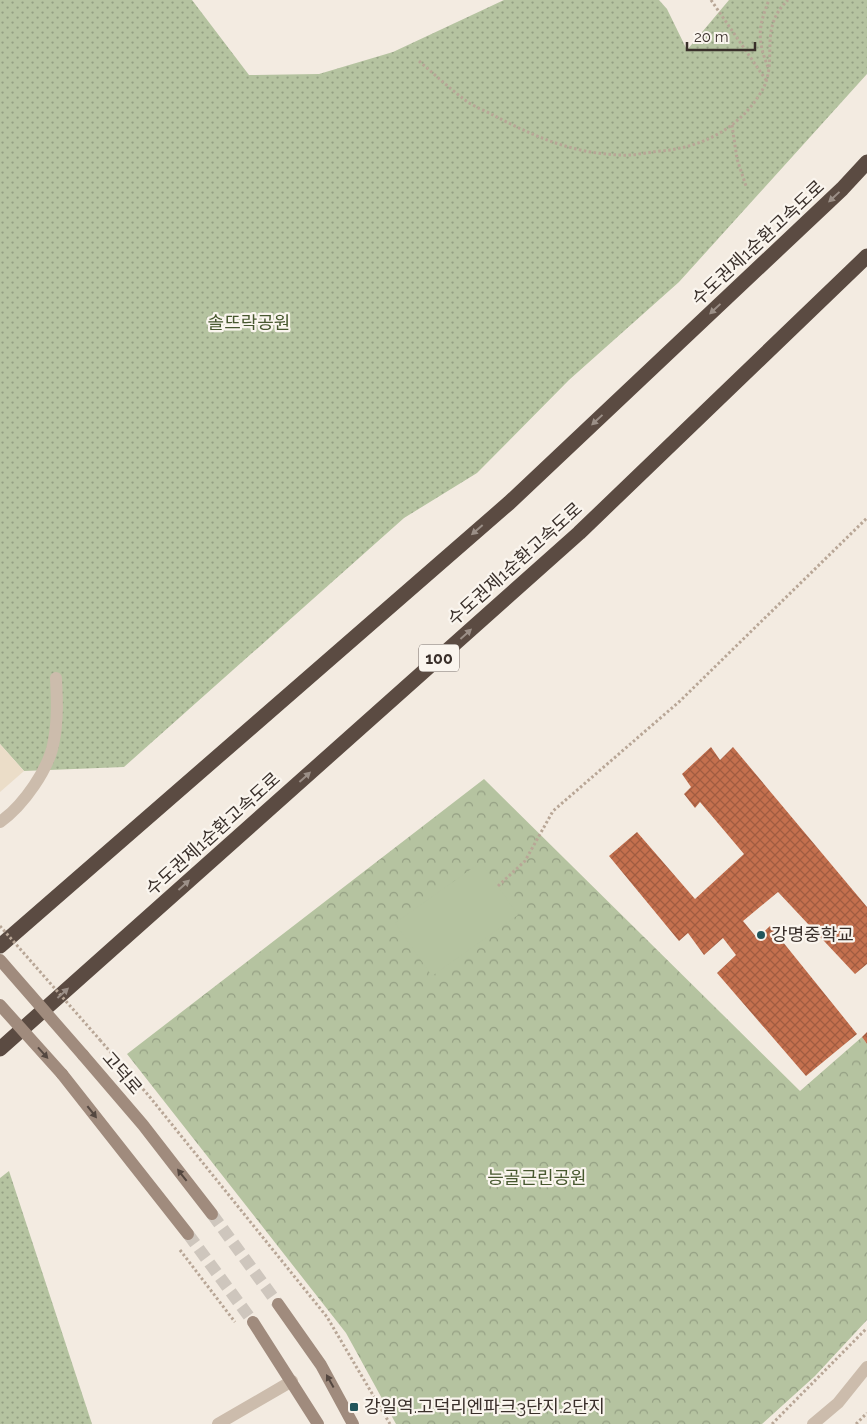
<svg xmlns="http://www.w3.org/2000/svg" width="867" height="1424" font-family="Raleway,'Noto Sans KR',sans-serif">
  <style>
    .forest { fill: url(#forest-crowns) }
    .park { fill: url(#park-dots) }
    .pitch { fill: #b5c3a0 }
    .plaza { fill: #ebddc8 }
    .building { fill: url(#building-cross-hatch) }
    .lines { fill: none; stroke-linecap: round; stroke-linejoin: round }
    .secondary-tunnel { stroke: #cec6bd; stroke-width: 12; stroke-dasharray: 12 6; stroke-linecap: butt }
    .path { stroke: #b8a696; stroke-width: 3; stroke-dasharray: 2.5 2.5; stroke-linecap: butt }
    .service { stroke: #ccbcac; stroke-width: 12 }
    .minor { stroke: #ccbcac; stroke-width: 12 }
    .secondary { stroke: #a08b7d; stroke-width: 12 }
    .motorway { stroke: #5b4b42; stroke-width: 15 }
    .path-bridge { stroke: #b8a696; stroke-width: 3; stroke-dasharray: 2.5 2.5; stroke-linecap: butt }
    .secondary-bridge { stroke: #a08b7d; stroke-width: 12 }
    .oneway { fill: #9b8f87 }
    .oneway2 { fill: #544740 }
    .poi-dot { fill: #21555b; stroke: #faf5ee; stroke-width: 2 }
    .labels { text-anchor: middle; stroke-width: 4.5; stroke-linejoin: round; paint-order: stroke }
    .shield { fill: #faf5ee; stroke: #746b66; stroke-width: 1 }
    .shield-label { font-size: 16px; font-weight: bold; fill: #3a302b }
    .street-label { font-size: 18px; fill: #3a302b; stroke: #faf5ee }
    .park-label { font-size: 18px; fill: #47582f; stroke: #faf5ee }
    .poi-label { font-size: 18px; fill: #3a302b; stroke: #faf5ee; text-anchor: start }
  </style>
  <defs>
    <pattern id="forest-crowns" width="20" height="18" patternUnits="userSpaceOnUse" patternTransform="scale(1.25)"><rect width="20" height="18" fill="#b5c3a0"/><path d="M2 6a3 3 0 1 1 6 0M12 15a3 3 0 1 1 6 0" fill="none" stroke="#949f83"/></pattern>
    <pattern id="park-dots" width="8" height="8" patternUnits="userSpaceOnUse" patternTransform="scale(1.25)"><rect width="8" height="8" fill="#b5c3a0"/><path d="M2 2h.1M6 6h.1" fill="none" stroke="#949f83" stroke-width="1.8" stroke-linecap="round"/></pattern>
    <pattern id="building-cross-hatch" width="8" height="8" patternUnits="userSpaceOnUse" patternTransform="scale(1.25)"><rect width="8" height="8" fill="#c4704e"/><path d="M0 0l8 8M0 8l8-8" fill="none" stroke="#a05c41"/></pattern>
  </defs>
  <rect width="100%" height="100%" fill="#f3ebe1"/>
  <!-- forest -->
  <polygon class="forest" points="484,779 800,1091 862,1037 867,1044 867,1320 815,1376 762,1424 396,1424 346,1333 127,1054"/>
  <!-- park -->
  <g class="park">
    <polygon points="0,0 192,0 249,75 319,74 393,52 504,0 659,0 667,9 687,50 729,0 867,0 867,74 679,282 569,380 477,473 404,518 124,767 24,771 0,744"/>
    <polygon points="9,1171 92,1424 0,1424 0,1178"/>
  </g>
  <!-- pitch -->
  <polygon class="pitch" points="481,862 518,915 432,976 395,923"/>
  <!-- plaza -->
  <polygon class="plaza" points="0,744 24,771 0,792"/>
  <!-- building -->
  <g class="building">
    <polygon points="711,747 720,760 733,747 867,907 867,964 855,974 778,892 743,921 757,938 770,926 857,1034 806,1076 717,973 736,955 723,938 704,955 688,933 679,941 609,856 637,832 695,899 744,854 700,802 695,808 684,794 691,787 682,774"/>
    <polygon points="867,1032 867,1044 862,1037"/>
  </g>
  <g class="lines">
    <!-- secondary-tunnel -->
    <g class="secondary-tunnel">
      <polyline points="212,1214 278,1304"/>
      <polyline points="188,1234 253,1322"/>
    </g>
    <!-- path -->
    <g class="path">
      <polyline points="711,0 766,80"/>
      <path d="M419,61c15,13 30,27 46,39 9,7 21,11 30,16 40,21 80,38 126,39 13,1 27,-3 41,-4 40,-4 76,-22 98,-57 21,-32 -4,-64 28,-94"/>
      <path d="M768,67c-11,-27 -10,-40 1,-67"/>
      <polyline points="732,125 737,159 746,186"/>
      <polyline points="498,886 525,861 553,811 680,701 867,518"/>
      <polyline points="100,1040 149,1096 327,1317 390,1424"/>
      <polyline points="180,1250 235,1322"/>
      <polyline points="772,1424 867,1328"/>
      <polyline points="856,1424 867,1413"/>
    </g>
    <!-- service -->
    <path class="service" d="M0,822c23,-16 50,-54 54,-82 4,-21 3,-42 2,-62"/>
    <!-- minor -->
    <g class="minor">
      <polyline points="218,1424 292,1381"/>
      <polyline points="813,1424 838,1403 867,1367"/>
    </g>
    <!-- secondary -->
    <g class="secondary">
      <polyline points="83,1055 143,1125 212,1214"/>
      <polyline points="62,1074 188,1234"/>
      <polyline points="278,1304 321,1365 353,1424"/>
      <polyline points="253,1322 318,1424"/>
    </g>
    <!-- motorway -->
    <g class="motorway">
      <polyline points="0,946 509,503 842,189 867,162"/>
      <polyline points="0,1049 579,533 867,256"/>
    </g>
    <!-- path-bridge -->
    <polyline class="path-bridge" points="0,926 100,1040"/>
    <!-- secondary-bridge -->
    <g class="secondary-bridge">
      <polyline points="0,960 83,1055"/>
      <polyline points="0,1005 62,1074"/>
    </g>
  </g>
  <!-- one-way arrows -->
  <defs><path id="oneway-solid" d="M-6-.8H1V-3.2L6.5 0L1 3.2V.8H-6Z" transform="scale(1.25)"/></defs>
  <g class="oneway">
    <use href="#oneway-solid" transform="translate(834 197) rotate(137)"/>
    <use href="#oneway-solid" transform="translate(715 309) rotate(137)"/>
    <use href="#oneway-solid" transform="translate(597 420) rotate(137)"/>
    <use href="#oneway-solid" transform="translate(477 530) rotate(139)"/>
    <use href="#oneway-solid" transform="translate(466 634) rotate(-42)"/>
    <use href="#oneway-solid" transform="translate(305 777) rotate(-42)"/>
    <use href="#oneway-solid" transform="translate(184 885) rotate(-42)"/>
    <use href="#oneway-solid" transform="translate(63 993) rotate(-42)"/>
  </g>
  <g class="oneway2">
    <use href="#oneway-solid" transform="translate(43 1053) rotate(48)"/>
    <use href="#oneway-solid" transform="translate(92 1112) rotate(52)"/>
    <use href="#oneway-solid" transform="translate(182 1175) rotate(-128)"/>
    <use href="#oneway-solid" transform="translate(330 1381) rotate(-119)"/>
  </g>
  <!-- markers -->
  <g class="poi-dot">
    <circle cx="761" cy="935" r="5"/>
    <rect x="349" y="1402" width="10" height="10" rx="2.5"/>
  </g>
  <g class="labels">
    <!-- shield labels -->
    <rect class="shield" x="419" y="644.5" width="40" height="27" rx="4"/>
    <g class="shield-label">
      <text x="439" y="664">100</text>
    </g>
    <!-- street labels -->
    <g class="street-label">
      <text transform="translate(758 243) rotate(-43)" y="6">수도권제1순환고속도로</text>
      <text transform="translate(515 564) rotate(-42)" y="6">수도권제1순환고속도로</text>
      <text transform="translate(213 834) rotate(-42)" y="6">수도권제1순환고속도로</text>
      <text transform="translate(122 1073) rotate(49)" y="6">고덕로</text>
    </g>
    <!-- park labels -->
    <g class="park-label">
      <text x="249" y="329">솔뜨락공원</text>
      <text x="537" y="1184">능골근린공원</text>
    </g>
    <!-- poi labels -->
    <g class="poi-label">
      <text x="771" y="941">강명중학교</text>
      <text x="364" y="1413">강일역.고덕리엔파크3단지.2단지</text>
    </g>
  </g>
  <!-- scale -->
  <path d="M687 42v8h68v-8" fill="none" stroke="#3a302b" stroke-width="2.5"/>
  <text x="694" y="42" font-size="15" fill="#3a302b" stroke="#faf5ee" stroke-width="4" paint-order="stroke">20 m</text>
</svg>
